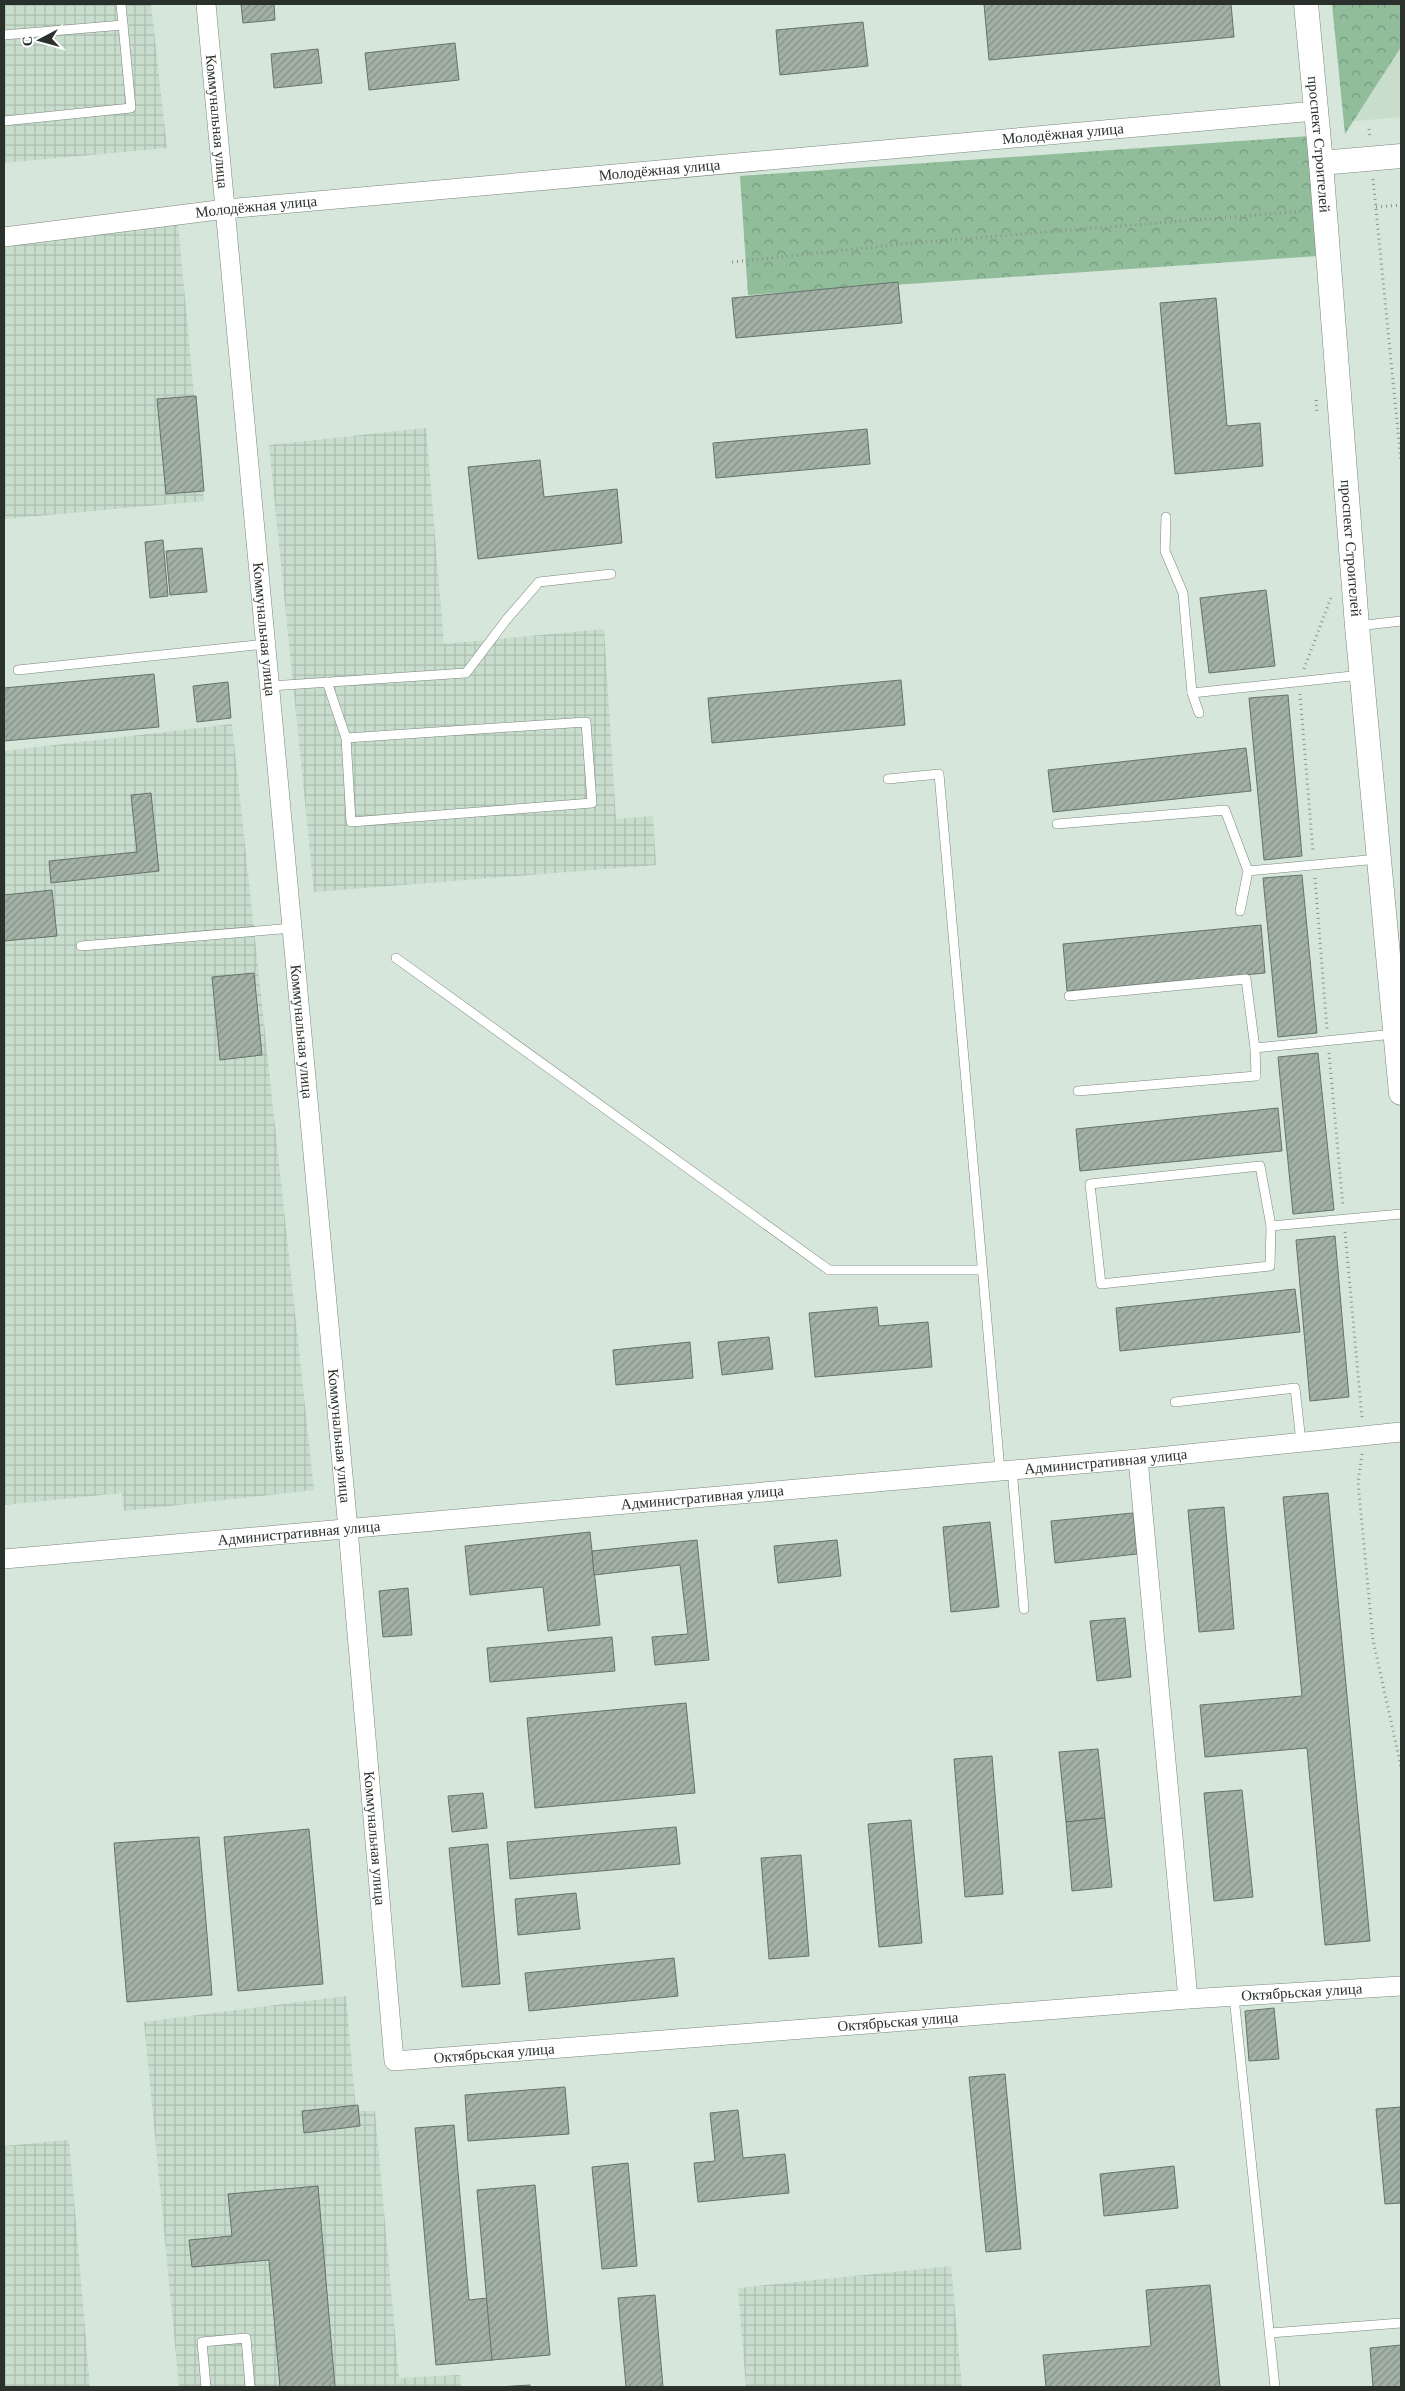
<svg xmlns="http://www.w3.org/2000/svg" width="1405" height="2391" font-family="Georgia,serif">
  <style>
    .built { fill: #c8ddcc }
    .industrial { fill: url(#industrial-grid) }
    .forest { fill: url(#forest-crowns) }
    .building { fill: url(#building-hatch); stroke: #667368 }
    .lines { fill: none; stroke-linecap: round; stroke-linejoin: round }
    .service-casing { stroke: #7a877c; stroke-width: 10 }
    .minor-casing { stroke: #7a877c; stroke-width: 20 }
    .tertiary-casing { stroke: #7a877c; stroke-width: 25 }
    .path { stroke: #88938a; stroke-width: 3; stroke-dasharray: 1 4; stroke-linecap: butt }
    .service { stroke: #fff; stroke-width: 9 }
    .minor { stroke: #fff; stroke-width: 19 }
    .tertiary { stroke: #fff; stroke-width: 24 }
    .labels { text-anchor: middle; stroke-width: 4; stroke-linejoin: round; paint-order: stroke }
    .street-label { font-size: 15px; fill: #2a302b; stroke: #fff }
  </style>
  <defs>
    <pattern id="industrial-grid" width="8" height="8" patternUnits="userSpaceOnUse" patternTransform="scale(1.25)"><rect width="8" height="8" fill="#c8ddcc"/><path d="M0 4h8M4 0v8" fill="none" stroke="#acbeaf"/></pattern>
    <pattern id="forest-crowns" width="20" height="18" patternUnits="userSpaceOnUse" patternTransform="scale(1.25)"><rect width="20" height="18" fill="#91bd9b"/><path d="M2 6a3 3 0 1 1 6 0M12 15a3 3 0 1 1 6 0" fill="none" stroke="#779a7f"/></pattern>
    <pattern id="building-hatch" width="6" height="6" patternUnits="userSpaceOnUse" patternTransform="scale(1.25)"><rect width="6" height="6" fill="#a2b0a5"/><path d="M-1 1l2-2M0 6l6-6M5 7l2-2" fill="none" stroke="#849087"/></pattern>
  </defs>
  <rect width="100%" height="100%" fill="#d7e6da"/>
  <!-- built -->
  <polygon class="built" points="1401,4 1401,117 1346,122"/>
  <!-- industrial -->
  <g class="industrial">
    <polygon points="4,4 151,4 167,148 4,163"/>
    <polygon points="178,224 204,501 4,519 4,240"/>
    <polygon points="426,428 444,644 604,629 616,819 653,816 656,865 314,892 269,445"/>
    <polygon points="232,724 314,1490 124,1511 122,1493 4,1505 4,751"/>
    <polygon points="346,1996 356,2111 375,2111 399,2378 460,2375 461,2387 179,2387 144,2022"/>
    <polygon points="69,2140 90,2387 4,2387 4,2146"/>
    <polygon points="951,2266 962,2387 746,2387 738,2288"/>
  </g>
  <!-- forest -->
  <g class="forest">
    <polygon points="1332,4 1401,4 1401,47 1345,134"/>
    <polygon points="1310,136 1318,256 748,295 740,176"/>
  </g>
  <!-- building -->
  <g class="building">
    <polygon points="241,4 274,4 275,20 243,23"/>
    <polygon points="984,4 1231,4 1234,37 989,60"/>
    <polygon points="863,22 868,66 780,75 776,30"/>
    <polygon points="455,43 459,80 369,90 365,53"/>
    <polygon points="318,49 322,83 274,88 271,54"/>
    <polygon points="898,282 902,323 736,338 732,298"/>
    <polygon points="1216,298 1227,426 1260,423 1263,466 1175,474 1160,303"/>
    <polygon points="196,396 204,491 166,494 157,399"/>
    <polygon points="867,429 870,464 716,478 713,443"/>
    <polygon points="540,460 544,497 617,489 622,543 478,559 468,467"/>
    <polygon points="163,540 168,596 150,598 145,542"/>
    <polygon points="202,548 207,592 170,595 166,551"/>
    <polygon points="1266,590 1275,666 1209,673 1200,598"/>
    <polygon points="154,674 159,727 4,741 4,688"/>
    <polygon points="901,680 905,725 712,743 708,698"/>
    <polygon points="228,682 231,718 197,722 193,686"/>
    <polygon points="1288,695 1302,856 1264,860 1249,698"/>
    <polygon points="1246,748 1251,791 1053,812 1048,770"/>
    <polygon points="151,793 159,871 51,883 49,861 137,852 131,795"/>
    <polygon points="1302,875 1317,1033 1278,1037 1263,878"/>
    <polygon points="52,890 57,936 4,941 4,895"/>
    <polygon points="1261,925 1265,973 1067,991 1063,944"/>
    <polygon points="254,973 262,1055 220,1060 212,977"/>
    <polygon points="1318,1053 1334,1210 1293,1214 1278,1057"/>
    <polygon points="1278,1108 1282,1151 1080,1171 1076,1129"/>
    <polygon points="1335,1236 1349,1397 1310,1401 1296,1240"/>
    <polygon points="1295,1289 1300,1332 1120,1351 1116,1308"/>
    <polygon points="877,1307 879,1326 928,1322 932,1367 815,1377 809,1313"/>
    <polygon points="769,1337 773,1369 722,1375 718,1342"/>
    <polygon points="690,1342 693,1378 616,1385 613,1350"/>
    <polygon points="1328,1493 1370,1941 1325,1945 1307,1748 1205,1757 1200,1705 1302,1696 1283,1497"/>
    <polygon points="1224,1507 1234,1629 1199,1632 1188,1510"/>
    <polygon points="1133,1513 1137,1554 1055,1563 1051,1521"/>
    <polygon points="990,1522 999,1607 951,1612 943,1527"/>
    <polygon points="590,1532 600,1625 548,1631 543,1587 470,1595 465,1546"/>
    <polygon points="697,1540 709,1660 655,1665 652,1637 688,1634 680,1565 594,1575 592,1551"/>
    <polygon points="837,1540 841,1576 778,1583 774,1546"/>
    <polygon points="408,1588 412,1635 383,1637 379,1591"/>
    <polygon points="1125,1618 1131,1677 1097,1681 1090,1621"/>
    <polygon points="612,1637 615,1671 490,1682 487,1648"/>
    <polygon points="686,1703 695,1793 535,1808 527,1718"/>
    <polygon points="1098,1749 1105,1818 1066,1822 1059,1752"/>
    <polygon points="992,1756 1003,1894 965,1897 954,1759"/>
    <polygon points="1242,1790 1253,1897 1214,1901 1204,1793"/>
    <polygon points="483,1793 487,1828 452,1832 448,1796"/>
    <polygon points="1105,1818 1112,1887 1072,1891 1066,1822"/>
    <polygon points="911,1820 922,1943 879,1947 868,1824"/>
    <polygon points="676,1827 680,1864 510,1879 507,1842"/>
    <polygon points="309,1829 323,1984 238,1991 224,1837"/>
    <polygon points="199,1837 212,1995 127,2002 114,1843"/>
    <polygon points="488,1844 500,1984 462,1987 449,1848"/>
    <polygon points="801,1855 809,1956 769,1959 761,1858"/>
    <polygon points="576,1893 580,1929 518,1935 515,1899"/>
    <polygon points="674,1958 678,1996 529,2011 525,1973"/>
    <polygon points="1274,2008 1279,2059 1249,2061 1245,2011"/>
    <polygon points="1005,2074 1021,2249 986,2252 969,2077"/>
    <polygon points="565,2087 569,2134 468,2141 465,2095"/>
    <polygon points="358,2105 360,2126 304,2133 302,2111"/>
    <polygon points="1401,2107 1401,2203 1385,2204 1376,2109"/>
    <polygon points="738,2110 743,2158 785,2154 789,2193 698,2202 694,2163 715,2161 710,2113"/>
    <polygon points="454,2125 469,2300 487,2298 493,2360 436,2365 415,2128"/>
    <polygon points="628,2163 637,2266 602,2269 592,2167"/>
    <polygon points="1174,2166 1178,2208 1104,2216 1100,2174"/>
    <polygon points="535,2185 550,2355 492,2360 477,2190"/>
    <polygon points="318,2186 335,2387 280,2387 269,2260 192,2267 189,2240 232,2236 228,2194"/>
    <polygon points="1210,2285 1220,2387 1046,2387 1043,2355 1151,2346 1146,2290"/>
    <polygon points="655,2295 663,2387 626,2387 618,2298"/>
    <polygon points="1401,2345 1401,2387 1373,2387 1370,2348"/>
    <polygon points="530,2385 530,2387 499,2387"/>
  </g>
  <g class="lines">
    <!-- service casing -->
    <g class="service-casing">
      <g id="service">
        <polyline points="4,35 123,25"/>
        <polyline points="4,121 131,108 121,4"/>
        <polyline points="1166,517 1165,551 1183,593 1192,693 1361,675"/>
        <polyline points="1357,626 1401,621"/>
        <polyline points="18,670 266,644"/>
        <polyline points="327,682 346,738 586,722 592,803 351,822 346,738"/>
        <polyline points="270,686 466,673 507,619 539,582 611,574"/>
        <polyline points="1192,693 1199,713"/>
        <polyline points="888,779 939,774 1000,1470"/>
        <polyline points="1057,824 1225,810 1248,871 1240,911"/>
        <polyline points="1248,871 1378,859"/>
        <polyline points="81,946 293,928"/>
        <polyline points="396,958 829,1270 981,1270"/>
        <polyline points="1069,996 1246,979 1255,1048 1256,1076 1078,1091"/>
        <polyline points="1255,1048 1394,1034"/>
        <polygon points="1260,1166 1271,1226 1270,1266 1101,1284 1090,1184"/>
        <polyline points="1271,1226 1401,1214"/>
        <polyline points="1175,1402 1295,1388 1301,1442"/>
        <polyline points="1012,1469 1024,1609"/>
        <polyline points="1234,1997 1275,2387"/>
        <polyline points="1270,2333 1401,2323"/>
        <polyline points="206,2387 202,2342 246,2338 250,2387"/>
      </g>
    </g>
    <!-- minor casing -->
    <g class="minor-casing">
      <g id="minor">
        <path id="s1" d="M206,4l142,1525 46,532 794,-62 213,-13"/>
        <path id="s2" d="M4,237l222,-28 1089,-98"/>
        <polyline points="1138,1459 1188,1999"/>
        <path id="s3" d="M4,1559l1134,-100 263,-27"/>
      </g>
    </g>
    <!-- tertiary casing -->
    <g class="tertiary-casing">
      <g id="tertiary">
        <path id="s4" d="M1306,4l15,159 36,463 44,467"/>
        <polyline points="1321,163 1401,156"/>
      </g>
    </g>
    <!-- path -->
    <g class="path">
      <polyline points="1369,129 1370,138"/>
      <polyline points="1373,179 1401,462"/>
      <polyline points="1376,207 1401,205"/>
      <polyline points="732,262 924,242 1305,211"/>
      <polyline points="1316,400 1317,413"/>
      <polyline points="1304,669 1332,595"/>
      <polyline points="1300,694 1313,852"/>
      <polyline points="1315,878 1327,1029"/>
      <polyline points="1329,1053 1343,1206"/>
      <polyline points="1345,1232 1362,1418"/>
      <polyline points="1362,1454 1358,1482 1373,1640 1401,1767"/>
    </g>
    <!-- service -->
    <use href="#service" class="service"/>
    <!-- minor -->
    <use href="#minor" class="minor"/>
    <!-- tertiary -->
    <use href="#tertiary" class="tertiary"/>
  </g>
  <g class="labels">
    <!-- street labels -->
    <g class="street-label">
      <text dy="5" stroke="none"><textPath href="#s1" startOffset="118">Коммунальная улица</textPath></text>
      <text dy="5" stroke="none"><textPath href="#s2" startOffset="1064">Молодёжная улица</textPath></text>
      <text dy="5" stroke="none"><textPath href="#s4" startOffset="141">проспект Строителей</textPath></text>
      <text dy="5" stroke="none"><textPath href="#s2" startOffset="659">Молодёжная улица</textPath></text>
      <text dy="5" stroke="none"><textPath href="#s2" startOffset="254">Молодёжная улица</textPath></text>
      <text dy="5" stroke="none"><textPath href="#s4" startOffset="546">проспект Строителей</textPath></text>
      <text dy="5" stroke="none"><textPath href="#s1" startOffset="628">Коммунальная улица</textPath></text>
      <text dy="5" stroke="none"><textPath href="#s1" startOffset="1032">Коммунальная улица</textPath></text>
      <text dy="5" stroke="none"><textPath href="#s1" startOffset="1438">Коммунальная улица</textPath></text>
      <text dy="5" stroke="none"><textPath href="#s3" startOffset="1106">Административная улица</textPath></text>
      <text dy="5" stroke="none"><textPath href="#s3" startOffset="701">Административная улица</textPath></text>
      <text dy="5" stroke="none"><textPath href="#s3" startOffset="296">Административная улица</textPath></text>
      <text dy="5" stroke="none"><textPath href="#s1" startOffset="1842">Коммунальная улица</textPath></text>
      <text dy="5" stroke="none"><textPath href="#s1" startOffset="2976">Октябрьская улица</textPath></text>
      <text dy="5" stroke="none"><textPath href="#s1" startOffset="2571">Октябрьская улица</textPath></text>
      <text dy="5" stroke="none"><textPath href="#s1" startOffset="2166">Октябрьская улица</textPath></text>
    </g>
  </g>
  <!-- border -->
  <rect width="1405" height="2391" fill="none" stroke="#2a302b" stroke-width="10"/>
  <!-- north arrow -->
  <g transform="translate(40 40) rotate(264)" stroke="#ffffff" stroke-width="4" paint-order="stroke">
  <path d="M0-4L9 19L0 12L-9 19Z" fill="#2a302b"/>
  <text y="-8" font-size="14" font-weight="bold" text-anchor="middle" fill="#2a302b">С</text>
  </g>
</svg>
